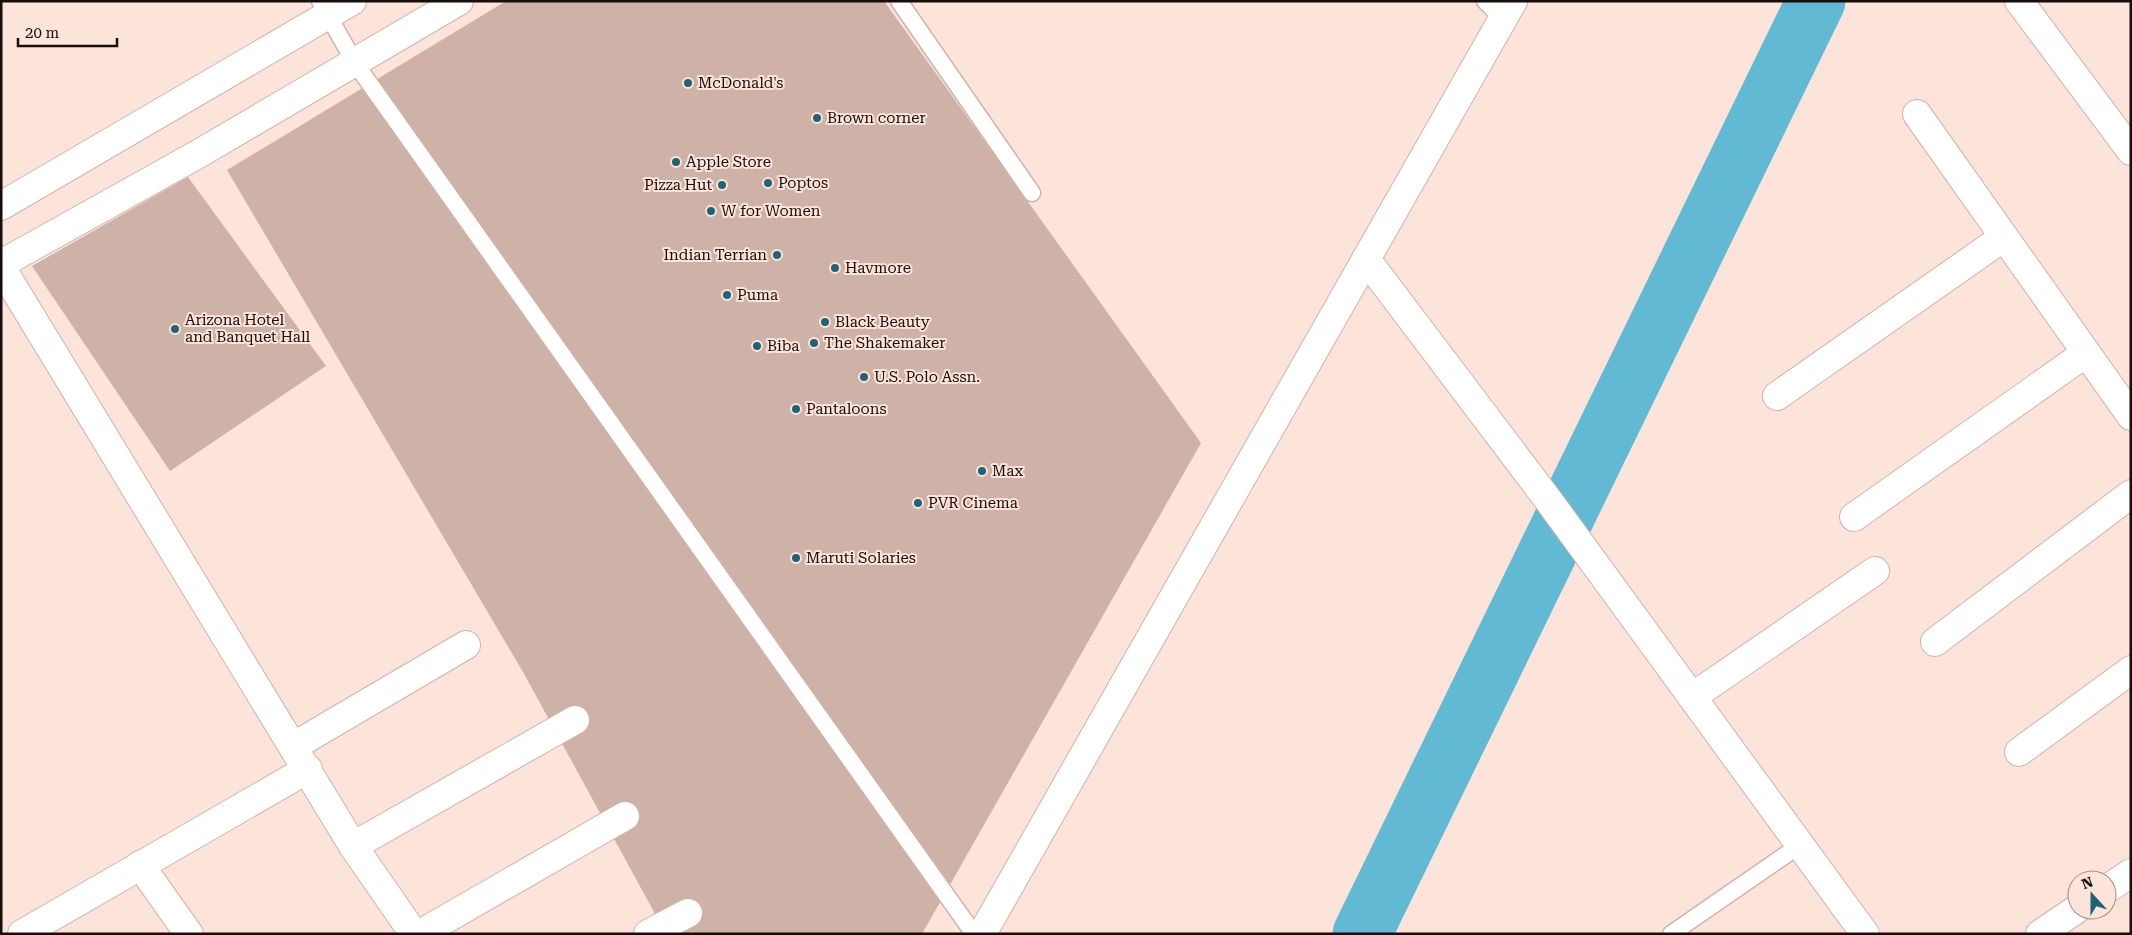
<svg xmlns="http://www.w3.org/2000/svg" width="2132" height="935" font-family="'Roboto Serif',serif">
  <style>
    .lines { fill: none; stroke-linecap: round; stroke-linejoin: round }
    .river { stroke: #62b9d3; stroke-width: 59 }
    .building { fill: #cfb2a7 }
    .lane-casing { stroke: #d0b3a8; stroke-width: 19 }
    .street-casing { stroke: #d0b3a8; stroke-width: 30 }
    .secondary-casing { stroke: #d0b3a8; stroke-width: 30 }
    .primary-casing { stroke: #d0b3a8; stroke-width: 30 }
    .lane { stroke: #fff; stroke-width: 16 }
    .street { stroke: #fff; stroke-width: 28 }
    .secondary { stroke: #fff; stroke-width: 28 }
    .primary { stroke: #fff; stroke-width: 28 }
    .poi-dot { fill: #1f6375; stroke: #fde4db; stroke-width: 2 }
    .labels { text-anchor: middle; stroke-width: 4; stroke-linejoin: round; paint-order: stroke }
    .poi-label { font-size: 15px; fill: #170d0a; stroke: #fde4db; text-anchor: start }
  </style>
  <rect width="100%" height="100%" fill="#fde4db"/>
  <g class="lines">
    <!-- river -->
    <polyline class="river" points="1362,934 1816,1"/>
  </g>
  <!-- building -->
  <g class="building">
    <polygon points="506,1 884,1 1201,443 922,934 666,934 523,672 227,170"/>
    <polygon points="188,177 326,366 170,471 32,266"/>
  </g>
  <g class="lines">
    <!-- lane casing -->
    <g class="lane-casing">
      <g id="lane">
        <polyline points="320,1 355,63 974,934"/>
        <polyline points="899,1 1032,193"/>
        <polyline points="1485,1 1503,19"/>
        <polyline points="1671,934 1800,845"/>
      </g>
    </g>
    <!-- street casing -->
    <g class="street-casing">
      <g id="street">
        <polyline points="2019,1 2131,151"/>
        <polyline points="1917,114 2131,416"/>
        <polyline points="1366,259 1549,501 1865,934"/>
        <polyline points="1,267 353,846 414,934"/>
        <polyline points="1777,396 2004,237"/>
        <polyline points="1854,517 2086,353"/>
        <polyline points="1935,642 2131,494"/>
        <polyline points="1692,697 1875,571"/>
        <polyline points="294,746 466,645"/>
        <polyline points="2019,752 2131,670"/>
        <polyline points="353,846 575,720"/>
        <polyline points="140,865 189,934"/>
        <polyline points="2107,889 2131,873"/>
        <polyline points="22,934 308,769"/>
        <polyline points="420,934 625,816"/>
        <polyline points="648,934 688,913"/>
        <polyline points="2040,934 2077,909"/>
      </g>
    </g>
    <!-- secondary casing -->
    <g class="secondary-casing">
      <polyline id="secondary" points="982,934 1513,1"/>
    </g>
    <!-- primary casing -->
    <g class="primary-casing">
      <g id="primary">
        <polyline points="1,206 352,1"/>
        <polyline points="1,264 200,153 459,1"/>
      </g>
    </g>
    <!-- lane -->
    <use href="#lane" class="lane"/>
    <!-- street -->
    <use href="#street" class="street"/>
    <!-- secondary -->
    <use href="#secondary" class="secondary"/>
    <!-- primary -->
    <use href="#primary" class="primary"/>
  </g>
  <!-- markers -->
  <g class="poi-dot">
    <circle cx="688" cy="83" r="5"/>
    <circle cx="817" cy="118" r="5"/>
    <circle cx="676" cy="162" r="5"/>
    <circle cx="768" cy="183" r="5"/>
    <circle cx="722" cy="185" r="5"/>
    <circle cx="711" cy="211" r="5"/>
    <circle cx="777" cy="255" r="5"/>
    <circle cx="835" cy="268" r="5"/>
    <circle cx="727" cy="295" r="5"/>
    <circle cx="825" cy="322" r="5"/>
    <circle cx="175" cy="329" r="5"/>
    <circle cx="814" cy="343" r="5"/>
    <circle cx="757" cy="346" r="5"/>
    <circle cx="864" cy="377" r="5"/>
    <circle cx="796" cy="409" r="5"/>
    <circle cx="982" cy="471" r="5"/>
    <circle cx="918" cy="503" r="5"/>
    <circle cx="796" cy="558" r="5"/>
  </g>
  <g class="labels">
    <!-- poi labels -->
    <g class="poi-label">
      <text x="698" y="88">McDonald's</text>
      <text x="827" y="123">Brown corner</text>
      <text x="686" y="167">Apple Store</text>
      <text x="778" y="188">Poptos</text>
      <text x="712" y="190" text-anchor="end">Pizza Hut</text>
      <text x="721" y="216">W for Women</text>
      <text x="767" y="260" text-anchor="end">Indian Terrian</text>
      <text x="845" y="273">Havmore</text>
      <text x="737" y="300">Puma</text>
      <text x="185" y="325">Arizona Hotel<tspan x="185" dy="17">and Banquet Hall</tspan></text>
      <text x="835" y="327">Black Beauty</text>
      <text x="824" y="348">The Shakemaker</text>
      <text x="767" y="351">Biba</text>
      <text x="874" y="382">U.S. Polo Assn.</text>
      <text x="806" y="414">Pantaloons</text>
      <text x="992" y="476">Max</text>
      <text x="928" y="508">PVR Cinema</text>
      <text x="806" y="563">Maruti Solaries</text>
    </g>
  </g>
  <!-- border -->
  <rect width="2132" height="935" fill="none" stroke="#170d0a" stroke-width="5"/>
  <!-- north arrow -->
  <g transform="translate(2092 895) rotate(339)"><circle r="24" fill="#fde4db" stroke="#a18e87"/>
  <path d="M0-4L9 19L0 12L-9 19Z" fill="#1f6375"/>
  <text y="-8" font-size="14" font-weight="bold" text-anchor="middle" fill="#170d0a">N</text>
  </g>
  <!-- scale -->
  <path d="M18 38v8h99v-8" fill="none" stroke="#170d0a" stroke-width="2.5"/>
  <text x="25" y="38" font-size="15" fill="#170d0a" stroke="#fde4db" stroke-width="4" paint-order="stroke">20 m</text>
</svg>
